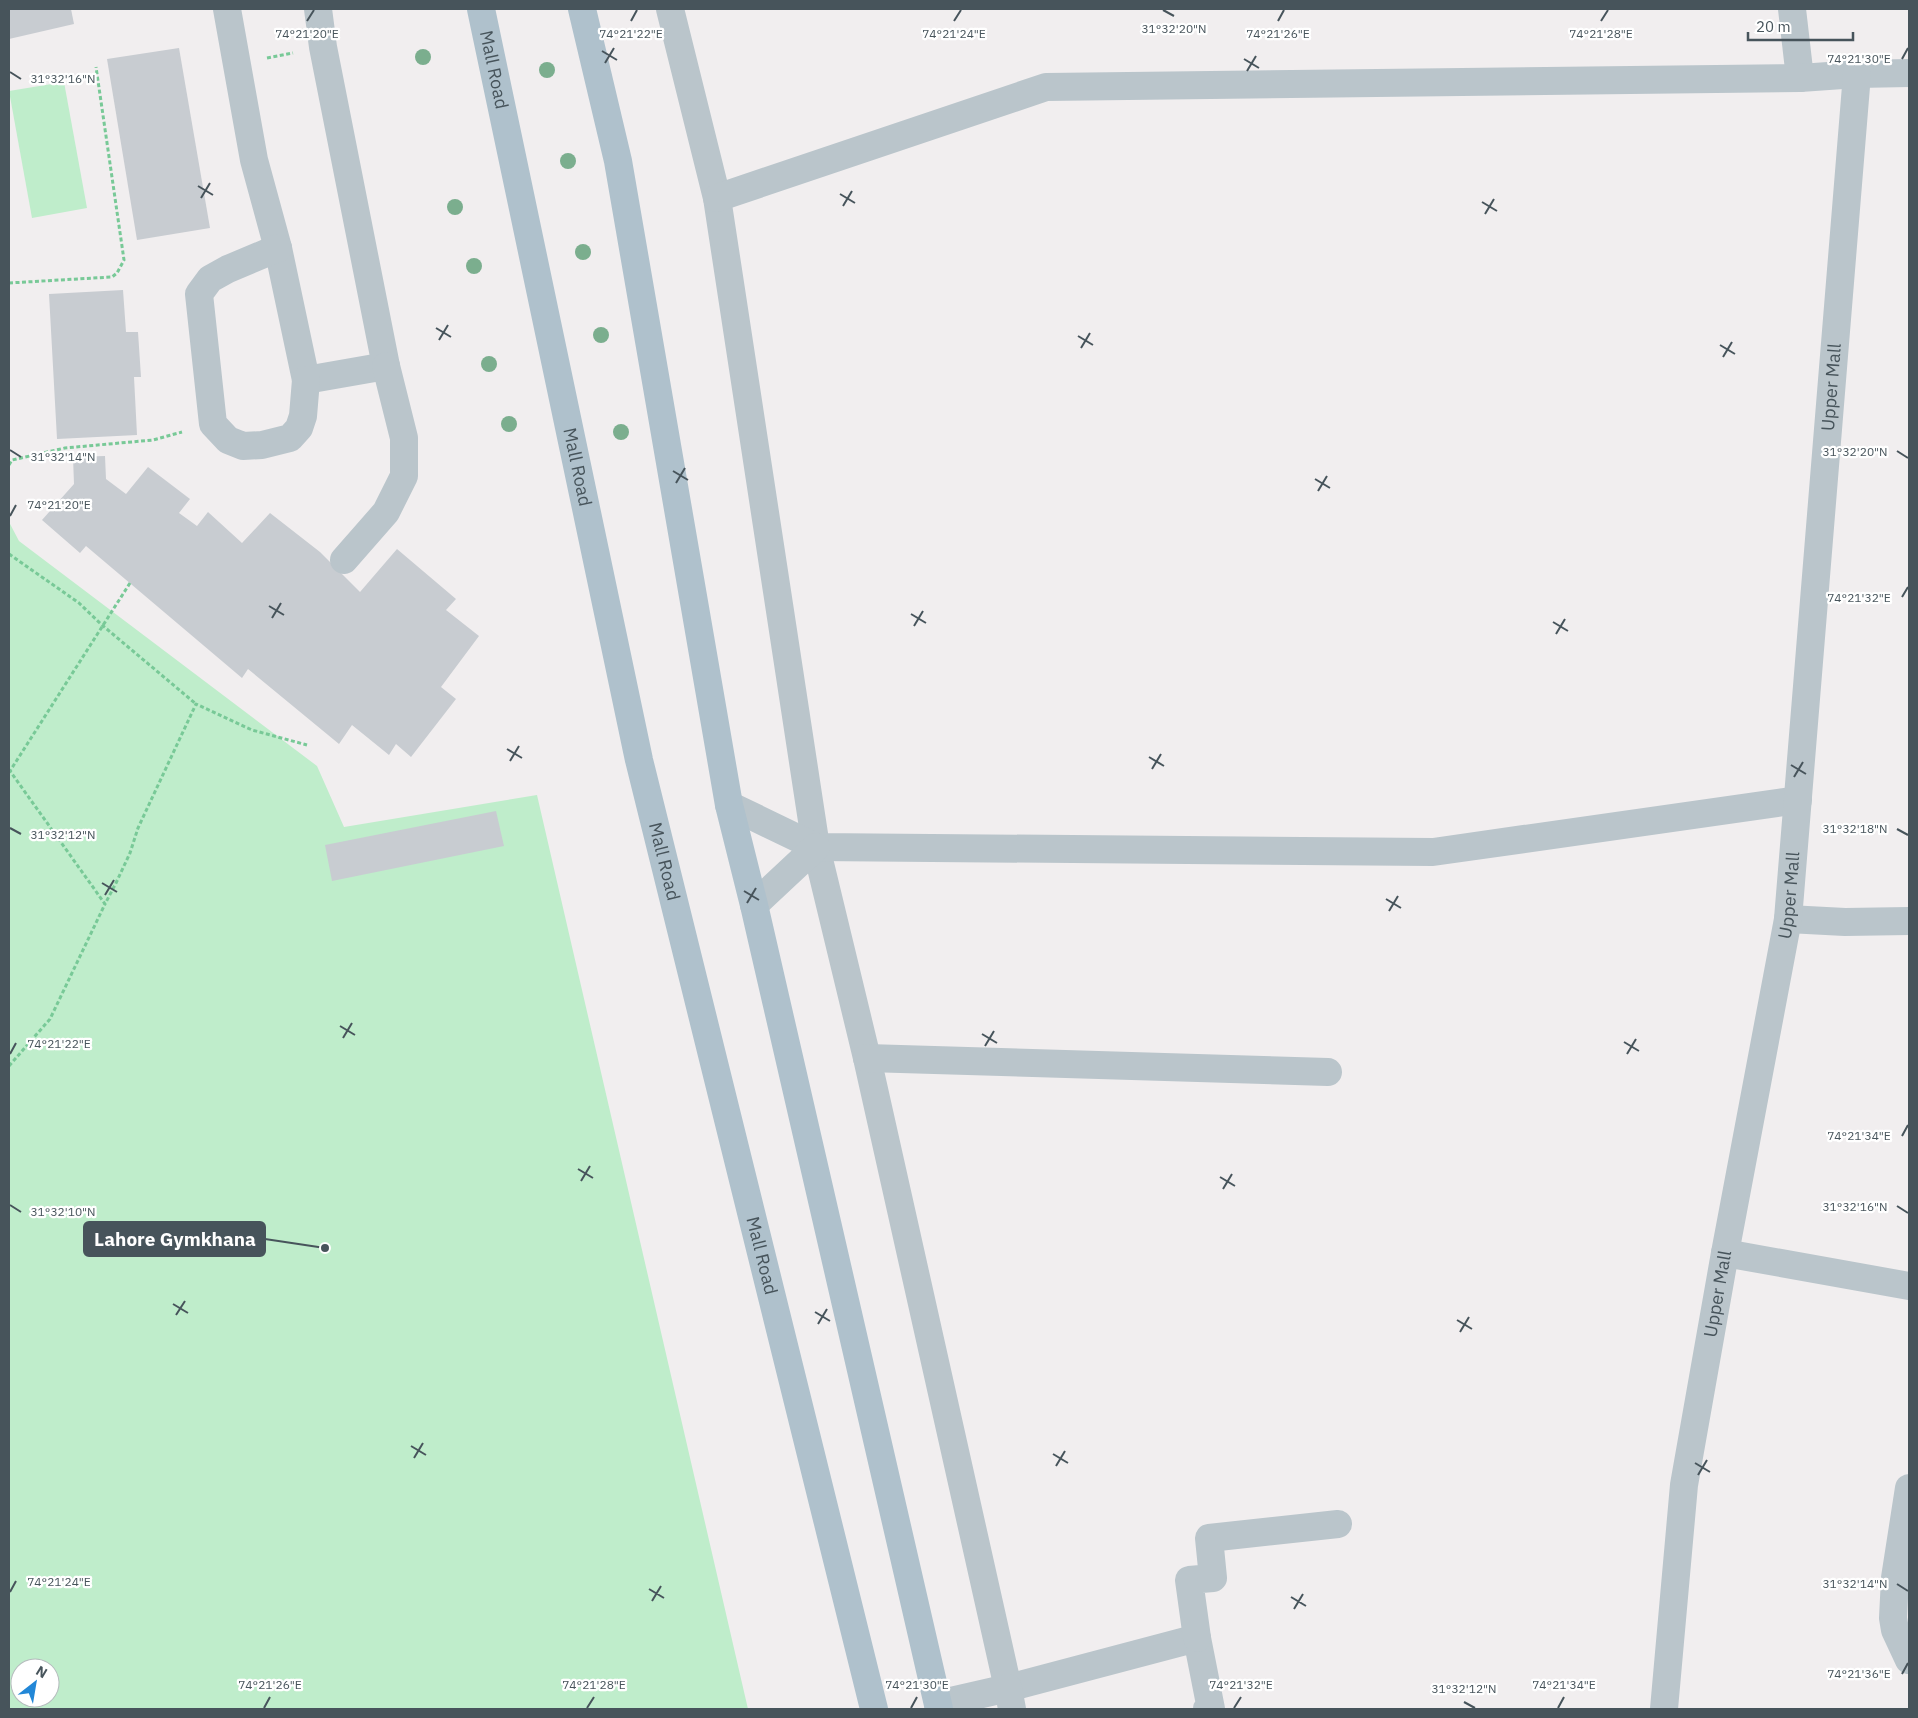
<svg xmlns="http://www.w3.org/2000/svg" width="1918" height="1718" font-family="'IBM Plex Sans',sans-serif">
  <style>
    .green { fill: #bfedcb; fill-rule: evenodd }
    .building { fill: #c8ccd1 }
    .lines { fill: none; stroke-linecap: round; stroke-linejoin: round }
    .path { stroke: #78c997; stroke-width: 3; stroke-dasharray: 4 2.5; stroke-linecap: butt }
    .minor { stroke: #bac5cb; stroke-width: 28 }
    .major { stroke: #afc1cc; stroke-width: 28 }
    .tree { fill: #7bae8e }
    .ticks { fill: none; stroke: #47545b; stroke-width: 2 }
    .labels { text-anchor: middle; stroke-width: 4.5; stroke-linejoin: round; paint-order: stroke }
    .street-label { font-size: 18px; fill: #47545b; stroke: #fff }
    .ticks-label { font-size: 12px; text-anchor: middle; fill: #47545b; stroke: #fff; stroke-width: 4.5; stroke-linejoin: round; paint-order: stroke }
    .leader { fill: none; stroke: #47545b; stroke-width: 2 }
    .callout-dot { fill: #47545b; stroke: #fff; stroke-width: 2 }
    .callout { fill: #47545b; stroke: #47545b; stroke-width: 2 }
    .callout-label { font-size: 19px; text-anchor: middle; font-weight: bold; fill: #fff }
  </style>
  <rect width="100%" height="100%" fill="#f1eeef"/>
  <!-- green -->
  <g class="green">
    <polygon points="64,82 87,208 32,218 9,91"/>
    <path d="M9,522l10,19 298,225 27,61 193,-32 211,914h-739zM20,1668h30v30h-30z"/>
  </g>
  <!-- building -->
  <g class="building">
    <polygon points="9,9 71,9 74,24 9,39"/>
    <polygon points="179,48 210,228 137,240 107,59"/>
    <polygon points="123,290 126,332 138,332 141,377 134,377 137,435 57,439 49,294"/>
    <polygon points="105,456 106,479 126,494 148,467 190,499 179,513 197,526 208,512 242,543 270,513 320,552 360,592 397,549 456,599 446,610 479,636 441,687 456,699 411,757 396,744 389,755 352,725 339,744 248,669 242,678 86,546 80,553 42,520 74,484 73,457"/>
    <polygon points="496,811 504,846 332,881 325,845"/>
  </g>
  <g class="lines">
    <!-- path -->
    <g class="path">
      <polyline points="267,58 293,53"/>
      <polyline points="9,283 112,277 117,273 124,260 96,67"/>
      <polyline points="9,465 12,460 65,448 153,440 182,432"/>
      <polyline points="9,554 79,603 102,625 196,704"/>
      <polyline points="130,583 10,771 105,904 116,883 130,853 138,828 196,704 252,730 307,745"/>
      <polyline points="9,1066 50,1019 105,904"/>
    </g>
    <!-- minor -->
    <g class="minor">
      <polyline points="227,9 254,160 278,248 306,380 386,366 323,47 318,9"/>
      <polyline points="670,9 717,198 816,847 867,1058 1008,1688 1197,1638 1211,1709 1207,1709"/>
      <polyline points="1792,9 1800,78"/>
      <polyline points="717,198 1046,87 1800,78 1857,74 1909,73"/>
      <polyline points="278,248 228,269 210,279 199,294 213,424 228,440 243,446 262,445 290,438 299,428 303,416 306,380"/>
      <polyline points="344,560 386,512 404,476 404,438 386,366"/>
      <polyline points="729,805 816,847 1433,852 1798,800"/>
      <polyline points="754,905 816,847"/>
      <polyline points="1788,919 1845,922 1909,921"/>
      <polyline points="867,1058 1328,1072"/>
      <polyline points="1725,1253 1909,1286"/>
      <polyline points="1909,1488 1895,1578 1893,1618 1895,1630 1909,1660"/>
      <polyline points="1197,1638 1189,1580 1213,1578 1209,1538 1338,1524"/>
      <polyline points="938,1704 1008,1688 1012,1709"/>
      <path id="s1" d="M1664,1709l20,-224 41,-232 63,-334 69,-845"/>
    </g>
    <!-- major -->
    <g class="major">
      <path id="s2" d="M481,9l158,751 235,949"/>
      <polyline points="582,9 618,161 729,805 754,905 939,1709"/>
    </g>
  </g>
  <!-- trees -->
  <g class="tree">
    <circle cx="423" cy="57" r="8"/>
    <circle cx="547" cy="70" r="8"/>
    <circle cx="568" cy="161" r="8"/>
    <circle cx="455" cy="207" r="8"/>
    <circle cx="583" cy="252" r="8"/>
    <circle cx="474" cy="266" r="8"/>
    <circle cx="601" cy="335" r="8"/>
    <circle cx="489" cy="364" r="8"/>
    <circle cx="509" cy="424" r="8"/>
    <circle cx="621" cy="432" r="8"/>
  </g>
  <!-- ticks -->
  <path class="ticks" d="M1163,10l11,6M307,21l7,-11M631,21l6,-11M954,21l7,-11M1278,21l6,-11M1601,21l7,-11M602,51l15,9M1244,59l15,9M1902,59l6,-11M605,63l9,-15M1247,71l9,-15M10,72l11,7M198,186l15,9M840,194l15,9M201,198l9,-15M1482,202l15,9M843,206l9,-15M1485,214l9,-15M436,328l15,9M1078,336l15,9M439,340l9,-15M1720,345l15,9M1081,348l9,-15M1723,357l9,-15M10,450l11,7M1897,451l11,7M673,471l15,9M1315,479l15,9M676,483l9,-15M1318,491l9,-15M10,516l6,-11M1902,597l6,-10M269,606l15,9M911,614l15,9M272,618l9,-15M1553,622l15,9M914,626l9,-15M1556,634l9,-15M507,749l15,9M1149,757l15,9M510,761l9,-15M1791,765l15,9M1152,769l9,-15M1794,777l9,-15M10,828l11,6M1897,829l11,6M102,883l15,9M744,891l15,9M105,895l9,-15M1386,899l15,9M747,903l9,-15M1389,911l9,-15M340,1026l15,9M982,1034l15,9M343,1038l9,-15M1624,1042l15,9M985,1046l9,-15M10,1054l6,-11M1627,1054l9,-15M1902,1136l6,-11M578,1169l15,9M1220,1177l15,9M581,1181l9,-15M1223,1189l9,-15M10,1205l11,7M1897,1206l11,7M173,1304l15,9M815,1312l15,9M176,1315l9,-14M1457,1320l15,9M818,1324l9,-15M1460,1332l9,-15M411,1446l15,9M1053,1454l15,9M414,1458l9,-15M1695,1463l15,9M1056,1466l9,-15M1698,1475l9,-15M1897,1584l11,7M649,1589l15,9M10,1592l6,-11M1291,1597l15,9M652,1601l9,-15M1294,1609l9,-15M1902,1674l6,-11M1464,1702l11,6M264,1708l6,-11M587,1708l7,-11M911,1708l6,-11M1234,1708l7,-11M1558,1708l6,-11"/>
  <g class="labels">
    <!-- street labels -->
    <g class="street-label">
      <text dy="6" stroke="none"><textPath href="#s2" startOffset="62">Mall Road</textPath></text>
      <text dy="6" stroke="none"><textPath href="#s1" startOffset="1334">Upper Mall</textPath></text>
      <text dy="6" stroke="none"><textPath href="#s2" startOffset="468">Mall Road</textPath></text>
      <text dy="6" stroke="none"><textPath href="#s2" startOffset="872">Mall Road</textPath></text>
      <text dy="6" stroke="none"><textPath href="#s1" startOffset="824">Upper Mall</textPath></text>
      <text dy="6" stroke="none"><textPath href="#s2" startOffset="1278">Mall Road</textPath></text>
      <text dy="6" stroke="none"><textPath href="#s1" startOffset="419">Upper Mall</textPath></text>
    </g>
  </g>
  <g class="ticks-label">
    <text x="1174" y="33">31°32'20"N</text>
    <text x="307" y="38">74°21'20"E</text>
    <text x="631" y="38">74°21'22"E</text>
    <text x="954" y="38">74°21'24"E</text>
    <text x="1278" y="38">74°21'26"E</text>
    <text x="1601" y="38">74°21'28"E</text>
    <text x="1859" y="63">74°21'30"E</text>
    <text x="63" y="83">31°32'16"N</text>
    <text x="1855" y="456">31°32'20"N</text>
    <text x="63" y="461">31°32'14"N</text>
    <text x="59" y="509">74°21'20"E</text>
    <text x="1859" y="602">74°21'32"E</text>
    <text x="1855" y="833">31°32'18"N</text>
    <text x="63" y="839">31°32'12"N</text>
    <text x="59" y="1048">74°21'22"E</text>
    <text x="1859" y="1140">74°21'34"E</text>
    <text x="1855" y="1211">31°32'16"N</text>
    <text x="63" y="1216">31°32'10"N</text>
    <text x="59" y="1586">74°21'24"E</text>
    <text x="1855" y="1588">31°32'14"N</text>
    <text x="1859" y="1678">74°21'36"E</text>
    <text x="270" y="1689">74°21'26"E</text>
    <text x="594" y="1689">74°21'28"E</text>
    <text x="917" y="1689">74°21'30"E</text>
    <text x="1241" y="1689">74°21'32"E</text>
    <text x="1564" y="1689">74°21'34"E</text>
    <text x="1464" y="1693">31°32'12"N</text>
  </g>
  <!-- callouts -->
  <path class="leader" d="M325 1248L265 1239"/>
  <circle class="callout-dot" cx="325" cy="1248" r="5"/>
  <rect class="callout" x="84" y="1222" width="181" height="34" rx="5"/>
  <g class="callout-label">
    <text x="175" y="1246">Lahore Gymkhana</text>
  </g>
  <!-- border -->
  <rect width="1918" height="1718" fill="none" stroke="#47545b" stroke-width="20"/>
  <!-- north arrow -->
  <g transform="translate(35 1683) rotate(31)"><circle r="24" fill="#ffffff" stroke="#b5bbbd"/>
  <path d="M0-4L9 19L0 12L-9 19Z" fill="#2287d7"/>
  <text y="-8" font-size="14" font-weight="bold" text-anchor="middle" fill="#47545b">N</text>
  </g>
  <!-- scale -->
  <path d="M1748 32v8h105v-8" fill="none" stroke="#47545b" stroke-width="2.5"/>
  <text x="1756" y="32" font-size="15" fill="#47545b" stroke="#ffffff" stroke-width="4" paint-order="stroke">20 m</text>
</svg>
